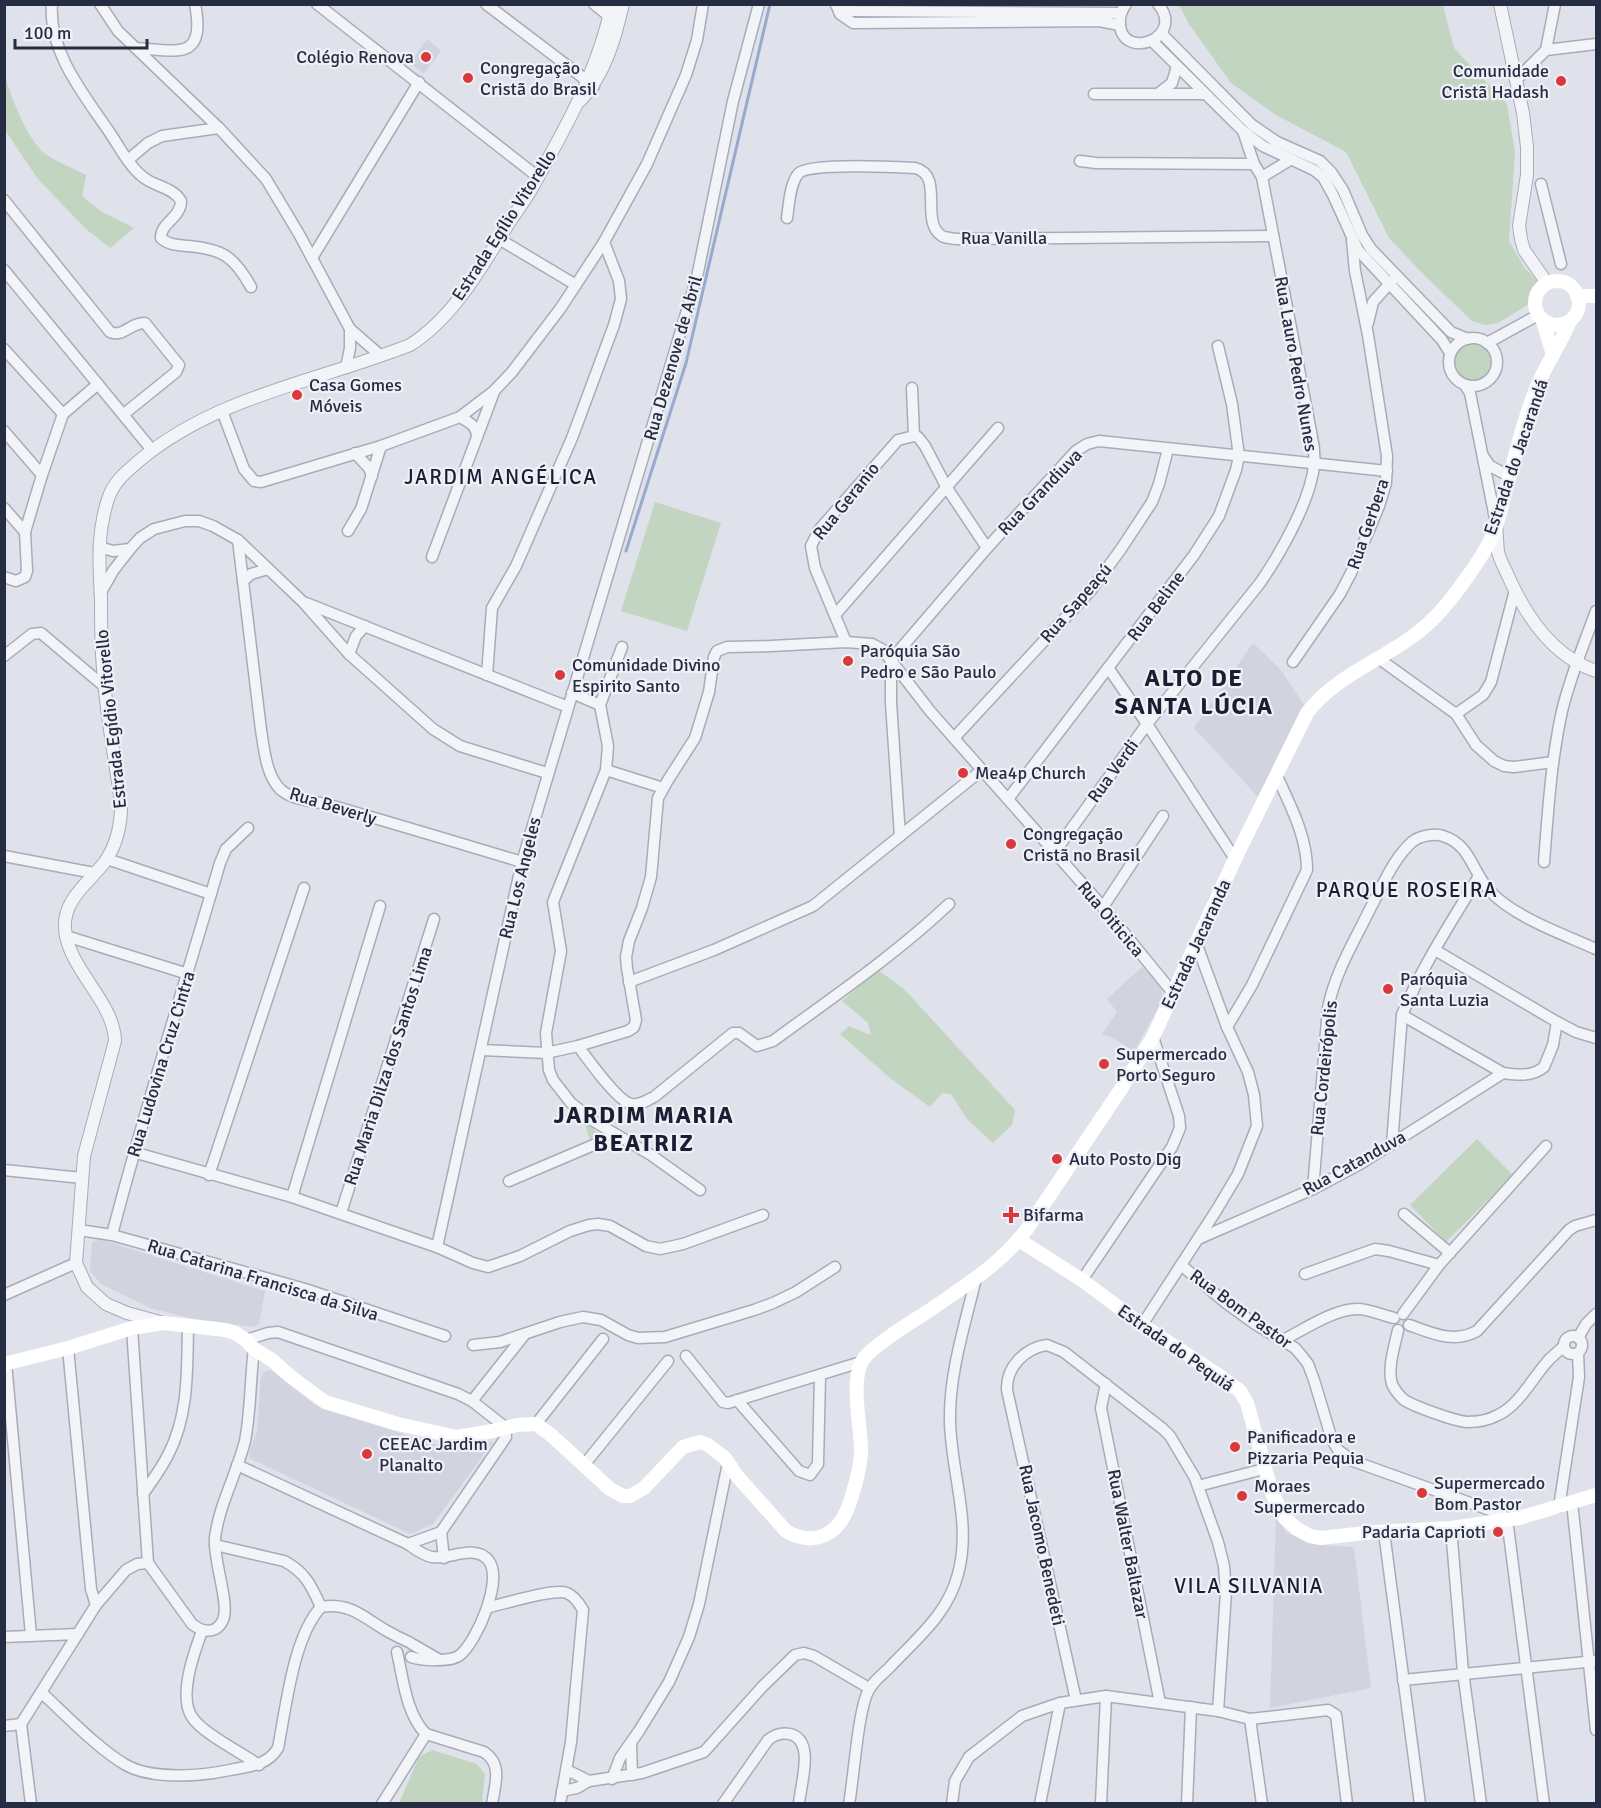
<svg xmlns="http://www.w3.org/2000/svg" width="1601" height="1808" font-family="Signika,sans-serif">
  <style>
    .built { fill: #d1d4df }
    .green { fill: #c2d5c0 }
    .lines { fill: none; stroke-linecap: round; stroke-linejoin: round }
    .stream { stroke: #97aacd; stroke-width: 3 }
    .minor-casing { stroke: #a8acb8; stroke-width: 13 }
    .tertiary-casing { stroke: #a8acb8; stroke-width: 14 }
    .minor { stroke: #f2f4f8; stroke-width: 10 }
    .tertiary { stroke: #f2f4f8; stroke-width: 12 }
    .secondary { stroke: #fff; stroke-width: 14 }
    .poi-dot { fill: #da393b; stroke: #eff1f7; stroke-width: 2 }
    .labels { text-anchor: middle; stroke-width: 4.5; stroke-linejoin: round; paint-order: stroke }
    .poi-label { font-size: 18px; fill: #262d43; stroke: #eff1f7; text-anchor: start }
    .street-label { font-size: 18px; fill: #262d43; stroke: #eff1f7 }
    .quarter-label { font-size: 21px; letter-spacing: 1.5px; fill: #191e33; stroke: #eff1f7 }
    .district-label { font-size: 24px; font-weight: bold; letter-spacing: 1.5px; fill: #191e33; stroke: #eff1f7 }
  </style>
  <rect width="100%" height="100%" fill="#dfe2ea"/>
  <!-- built -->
  <g class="built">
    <polygon points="427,39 441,51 424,74 410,63"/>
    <polygon points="1253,643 1281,670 1304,705 1260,799 1194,728"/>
    <polygon points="1142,967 1155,977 1161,986 1163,1000 1134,1051 1111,1037 1102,1034 1117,1012 1107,999"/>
    <polygon points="99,1239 265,1291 259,1324 252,1327 189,1318 150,1308 101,1284 90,1271 92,1243"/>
    <polygon points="271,1370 315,1405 351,1417 451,1449 493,1442 433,1524 410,1534 249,1458 250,1450 257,1431 261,1377 264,1372"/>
    <polygon points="1276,1518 1287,1533 1320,1545 1354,1547 1371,1688 1270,1708"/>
  </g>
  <!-- green -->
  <g class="green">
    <polygon points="1179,5 1443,5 1454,48 1507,104 1515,152 1509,241 1524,267 1538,282 1536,300 1498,323 1485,325 1472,321 1422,273 1389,238 1346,152 1276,115 1231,83 1189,24"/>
    <path d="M4,72c6,23 22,65 40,81 12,9 29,15 42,22l-4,21 20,16 32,16 -24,20 -24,-19 -48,-50 -33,-49z"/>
    <circle cx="1473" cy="362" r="18"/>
    <polygon points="655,502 721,523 687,631 621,611"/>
    <polygon points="878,970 904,989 1015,1110 1012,1125 993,1143 967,1119 951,1094 942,1093 930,1107 890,1078 840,1034 849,1026 871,1035 868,1023 842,1001"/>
    <polygon points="583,1118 598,1134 598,1139 591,1144"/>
    <polygon points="1477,1139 1513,1175 1446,1242 1410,1205"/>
    <polygon points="432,1750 477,1764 485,1774 482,1803 399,1803 419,1757"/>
  </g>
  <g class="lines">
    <!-- stream -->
    <polyline class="stream" points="626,551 686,363 770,4"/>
    <!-- minor casing -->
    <g class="minor-casing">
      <g id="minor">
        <path d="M52,4c-4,48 33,92 58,129 10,15 19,33 33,44 12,10 30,10 38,24 0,17 -21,22 -20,37 7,7 17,7 27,8 34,3 46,10 63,41"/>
        <polyline points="100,4 118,31 219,128 266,179 299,234 350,329 350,348 346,368"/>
        <polyline points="317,4 538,177"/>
        <polyline points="486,4 594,86"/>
        <polyline points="594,4 609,16 616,18"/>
        <polyline points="836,4 840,14 853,23 1099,21 1120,25"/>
        <path d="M1126,4c-5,7 -7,14 -6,22 5,35 66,11 38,-22"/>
        <polyline points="836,5 853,11 1120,13"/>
        <polyline points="1161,33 1252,125 1277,142 1320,161 1331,172 1343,190 1362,235 1371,249 1451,332 1468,339"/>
        <polyline points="1153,42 1243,131 1263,146 1314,170 1323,177 1333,195 1358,250 1442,340 1450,353"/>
        <path d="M136,48c42,3 70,13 59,-44"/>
        <polyline points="1546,50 1555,4"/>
        <polyline points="1516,80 1546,50 1596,44"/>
        <polyline points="1159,93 1172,83 1177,66"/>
        <polyline points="1094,94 1204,94"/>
        <polyline points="128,160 148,143 162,136 219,128"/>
        <polyline points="1080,161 1096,163 1254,164"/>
        <polyline points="1262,177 1290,160"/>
        <polyline points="1541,184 1561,264"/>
        <path d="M4,200l106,132c13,6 21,-10 35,-9l34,42 -3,7 -52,42"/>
        <path d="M787,218c2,-13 3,-36 12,-45 10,-10 97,-6 116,-5 30,7 4,54 27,68 3,2 9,2 14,3l316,-3"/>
        <polyline points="499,239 576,285"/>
        <polyline points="312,258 419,82"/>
        <polyline points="4,270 152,450"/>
        <polyline points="1368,323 1373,302 1392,281"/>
        <polyline points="350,329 381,356"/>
        <circle cx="1473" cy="362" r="24"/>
        <polyline points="1487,343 1538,315"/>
        <polyline points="4,349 63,414"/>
        <polyline points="1465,385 1470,393 1496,523"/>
        <polyline points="912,388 914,436"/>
        <polyline points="222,411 244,469 254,481 261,482 381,446 460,417 494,391 512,372 560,309 604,242 647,164 686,75 697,40 703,4"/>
        <path d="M460,417c9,5 17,9 17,20"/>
        <polyline points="4,431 42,475"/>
        <polyline points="355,453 369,468 372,476"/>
        <polyline points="1483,456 1490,466 1509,476"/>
        <polyline points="4,508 25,532"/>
        <polyline points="348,531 361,509 381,446"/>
        <path d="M238,540l23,190c3,18 5,46 20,60 13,11 36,11 52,16 63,18 126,37 189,56"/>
        <polyline points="99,547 113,551 130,549"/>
        <polyline points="432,557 494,392"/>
        <polyline points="4,577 16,581 25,577 27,571 25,532 42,475 63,414 98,384"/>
        <polyline points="243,581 251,574 268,569"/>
        <polyline points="100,594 113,571 130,549 140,538 154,529 185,521 199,521 213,526 238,540 303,602 349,654 433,729 460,746 547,773"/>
        <polyline points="306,603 568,707"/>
        <polyline points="835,615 998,428"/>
        <polyline points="846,642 815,568 811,546 819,530 898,440 914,436 918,437 925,446 947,488 987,548"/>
        <polyline points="349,654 356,636 365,626"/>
        <polyline points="4,656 32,634 41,633 105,687"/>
        <polyline points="1378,658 1456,714 1476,745 1494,761 1504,766 1514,767 1553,762"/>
        <polyline points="1293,662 1340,594 1351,573 1379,506 1386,483 1387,456 1368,335 1355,271 1352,240"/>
        <polyline points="1109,669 1147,724 1235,859"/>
        <polyline points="487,675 492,608 516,566 572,438 614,325 621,299 619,281 604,242"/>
        <polyline points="572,693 600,705 608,746 606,770 553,902 561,951 546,1033 549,1070 553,1080 571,1103 595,1122 651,1155 700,1190"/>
        <polyline points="600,705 622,647"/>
        <polyline points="1456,714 1483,695 1491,682 1515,590"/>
        <polyline points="954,738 1092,589 1121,549 1152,502 1159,484 1168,449"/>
        <polyline points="606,770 663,788"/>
        <polyline points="1008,799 1194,555 1219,516 1236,470 1239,456 1232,404 1218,346"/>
        <polyline points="900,836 891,703 891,660 987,548 1076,451 1087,444 1099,441 1387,471"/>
        <path d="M1054,853l93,-129 113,-141c20,-29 51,-83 54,-118 1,-10 0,-19 -2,-28l-50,-260 -8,-13 -11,-33"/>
        <polyline points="4,856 94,873"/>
        <polyline points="107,859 211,894"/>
        <path d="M1544,862c4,-50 7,-101 18,-151 8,-34 22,-67 34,-100"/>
        <polyline points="1103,907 1163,816"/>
        <polyline points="66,936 188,974"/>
        <polyline points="1435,950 1557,1022 1576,1032 1596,1038"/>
        <polyline points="629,982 714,950 813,906 982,770"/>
        <path d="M1402,1015l101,58c14,2 29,4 41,-6l9,-22 4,-23"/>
        <path d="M1227,1027l25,-42 55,-115c0,-34 -17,-65 -31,-96"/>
        <path d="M578,1046c10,13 39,55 53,58 8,2 16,-4 23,-7l79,-64h6l18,13 16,-5c60,-44 122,-86 176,-137"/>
        <polyline points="481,1050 546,1053 578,1046 628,1031 634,1027 636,1020 627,968 626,957 629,941 642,908 651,877 658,798 668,780 695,738 709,692 714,657 717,651 727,647 771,646 846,642 872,644 883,650 930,711 1103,907 1173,993"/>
        <path d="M1392,1144l10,-129c20,-49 50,-94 77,-139"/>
        <polyline points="133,1152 292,1197 437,1247 473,1263 488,1267 520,1256 570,1231 589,1225 598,1224 610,1226 646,1246 660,1249 683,1244 763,1215"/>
        <polyline points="4,1170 82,1178"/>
        <polyline points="209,1175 304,888"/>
        <polyline points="509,1181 617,1135"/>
        <path d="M1313,1189l15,-181c7,-36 27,-68 43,-101 12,-22 22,-48 41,-65 7,-6 22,-9 31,-6 27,8 29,35 46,54 24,27 74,44 107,59"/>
        <polyline points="292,1197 380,906"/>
        <polyline points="341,1213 434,919"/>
        <polyline points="1404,1214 1450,1253"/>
        <polyline points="79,1230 112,1235 305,1289 445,1336"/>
        <path d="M112,1235c32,-125 72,-248 108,-372l6,-14 22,-21"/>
        <polyline points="1198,1239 1313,1189 1360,1164 1503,1073"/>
        <polyline points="437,1247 522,862 697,277 733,101 759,4"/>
        <polyline points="1181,1265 1226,1303 1255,1324 1295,1348 1301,1355 1308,1364 1314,1380 1332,1440 1338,1450 1353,1461 1501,1514 1507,1519 1544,1804"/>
        <polyline points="1305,1274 1375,1249 1389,1251 1439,1265"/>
        <polyline points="1082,1280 1172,1147 1180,1128 1179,1116 1153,1037"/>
        <polyline points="4,1295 76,1263"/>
        <polyline points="1403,1314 1439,1265 1546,1146"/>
        <polyline points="1142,1325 1216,1211 1238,1174 1257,1126 1254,1095 1248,1072 1227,1027 1197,945"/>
        <path d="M1409,1325c23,8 44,19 68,6l92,-101 6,-4 21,-6"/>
        <polyline points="132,1328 148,1563"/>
        <path d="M1398,1330c-3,15 -11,38 -6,54 2,5 8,12 11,15 9,7 52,22 64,23 11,0 22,-2 31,-7 21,-10 34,-36 49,-53 5,-6 12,-11 17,-16"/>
        <circle cx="1573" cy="1345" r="9"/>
        <polyline points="1578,1338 1586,1324 1596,1314"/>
        <polyline points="246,1340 268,1333 278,1332 458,1394 472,1401 505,1427 506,1437 441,1532 408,1544"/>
        <path d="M1283,1340c20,-10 51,-31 74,-31 12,0 25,6 37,9"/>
        <polyline points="473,1345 500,1342 560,1322 583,1317 601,1320 628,1335 638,1338 665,1337 754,1310 773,1303 796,1292 835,1267"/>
        <polyline points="68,1348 91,1589 96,1605"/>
        <polyline points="686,1356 723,1402 728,1403 861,1362"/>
        <polyline points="6,1363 31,1635"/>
        <polyline points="1106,1384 1101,1408 1160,1703"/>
        <polyline points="737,1400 799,1471 810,1475 818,1464 820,1375"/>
        <polyline points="472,1401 525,1334"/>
        <polyline points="536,1424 603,1339"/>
        <path d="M237,1465l171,79c7,5 14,11 24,13 17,3 44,-14 57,4 14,20 -12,80 -29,94 -8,7 -38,6 -49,2"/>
        <polyline points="584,1465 668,1361"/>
        <polyline points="1198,1486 1264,1469"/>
        <path d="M143,1494c9,-13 18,-25 25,-39 21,-40 19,-85 20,-128"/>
        <polyline points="1572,1502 1596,1730"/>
        <polyline points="1559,1507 1579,1377 1578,1353"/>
        <polyline points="1451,1528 1463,1672 1481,1804"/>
        <polyline points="441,1532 444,1558"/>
        <polyline points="1384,1532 1420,1804"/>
        <path d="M215,1545l69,16c21,11 27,24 37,46"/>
        <path d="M148,1563l44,61c10,8 24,11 31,-4 7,-16 -10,-60 -8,-82 4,-33 22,-65 30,-97 6,-31 5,-61 9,-92"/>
        <path d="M321,1607c30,-5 43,11 66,24 7,4 15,8 22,11"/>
        <path d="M489,1607c15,-3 65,-19 78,-14 7,3 12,10 16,17l-12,132 -11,62"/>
        <path d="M202,1631c-8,22 -24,65 -10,86 10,16 50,36 67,48"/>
        <polyline points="4,1637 78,1634"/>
        <polyline points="412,1644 438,1659"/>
        <path d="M397,1652c6,26 9,62 29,82"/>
        <polyline points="1403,1680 1596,1661"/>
        <path d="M42,1693c24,22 56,56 84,72 26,15 76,11 104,5 19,-4 37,-4 48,-22 8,-40 15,-111 43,-141"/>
        <path d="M1076,1700l-69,-310c-1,-23 18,-42 40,-45l17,7 99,77 7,7 25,42 23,64 6,24 2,26 -8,119"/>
        <polyline points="1250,1719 1262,1804"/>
        <polyline points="4,1726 21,1724"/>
        <path d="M426,1734l58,18c19,12 11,33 8,52"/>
        <polyline points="631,1744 632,1775"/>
        <polyline points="567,1770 589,1781"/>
        <polyline points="612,1779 620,1758 639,1731 669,1682 689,1637 699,1604 728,1463"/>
        <polyline points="562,1791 577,1788 589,1781 642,1773 704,1752 762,1687 795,1655 804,1653 814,1656 869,1688"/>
        <polyline points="31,1804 21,1724 96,1605 126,1570 137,1564 148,1563"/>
        <polyline points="382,1804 426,1734"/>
        <path d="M723,1804l45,-64c6,-5 13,-8 22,-6 26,6 10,52 9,70"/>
        <path d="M849,1804c5,-26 9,-99 21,-116 5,-8 13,-14 19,-20 27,-29 59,-54 69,-94 14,-51 -7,-101 -8,-153 -1,-48 15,-96 26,-143"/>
        <polyline points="952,1804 955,1781 969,1757 1022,1716 1060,1703 1106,1696 1218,1711 1250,1719 1328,1710 1336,1715 1347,1804"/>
        <polyline points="1040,1804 1060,1703"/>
        <polyline points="1101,1804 1106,1696"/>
        <polyline points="1187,1804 1191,1707"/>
      </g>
    </g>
    <!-- tertiary casing -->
    <g class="tertiary-casing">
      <g id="tertiary">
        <polyline points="1500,4 1523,113 1527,147 1527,175 1519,226 1521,239 1524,250 1547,283"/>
        <path d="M581,100c24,-26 34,-61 42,-96"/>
        <path d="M1496,524c1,10 1,19 2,28 2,9 8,18 11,26 18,40 44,79 87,93"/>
        <path d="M160,1322l-33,-9 -21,-9 -19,-17 -11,-24 8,-107 31,-115c-1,-40 -48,-73 -50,-113 -2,-28 24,-46 39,-65 11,-15 16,-34 17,-52 0,-14 -3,-28 -5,-42 -5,-33 -11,-67 -13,-100 -2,-23 -2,-47 -2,-70 -2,-35 -4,-66 7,-100 6,-18 18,-27 32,-39 77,-64 179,-79 270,-115 43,-27 71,-77 97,-119 8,-13 18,-25 25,-38 33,-59 66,-117 80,-184"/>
      </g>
    </g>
    <!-- minor -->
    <use href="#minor" class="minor"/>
    <!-- tertiary -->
    <use href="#tertiary" class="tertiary"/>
    <!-- secondary -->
    <g class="secondary">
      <circle cx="1557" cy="303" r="22"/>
      <polyline points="1577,296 1596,296"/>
      <polyline points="1543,321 1553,355"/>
      <polyline points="1019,1240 1082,1280 1142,1325 1217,1374 1240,1391 1247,1403 1272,1493 1284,1517 1297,1529 1310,1536 1321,1538 1374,1532 1451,1528 1519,1518 1596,1495"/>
      <path d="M4,1364l64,-16 64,-20 32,-5 61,7 10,3 11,7 8,9 18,11 18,16 35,26 73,22 59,13 36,-6 24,-6 19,-1 15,11 59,54 13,7h7l14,-8 39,-41 17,-5 8,3 17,13 12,18 49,55c12,7 26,10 39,4 15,-7 21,-21 26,-36 5,-16 10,-33 10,-49 0,-25 -10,-63 0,-87 7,-16 56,-44 72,-55 33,-23 70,-46 94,-79l92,-137 34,-55 82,-178 72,-146c33,-43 88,-56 126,-94 17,-16 55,-68 62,-90 14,-44 22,-91 39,-135 9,-26 26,-48 36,-73"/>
    </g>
  </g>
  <!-- markers -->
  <g class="poi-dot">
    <circle cx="426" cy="57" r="6"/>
    <circle cx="468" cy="78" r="6"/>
    <circle cx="1561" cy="81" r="6"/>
    <circle cx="297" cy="395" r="6"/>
    <circle cx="848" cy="661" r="6"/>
    <circle cx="560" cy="675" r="6"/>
    <circle cx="963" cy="773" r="6"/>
    <circle cx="1011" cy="844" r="6"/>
    <circle cx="1388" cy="989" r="6"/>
    <circle cx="1104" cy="1064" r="6"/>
    <circle cx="1057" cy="1159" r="6"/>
    <path d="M1008 1206h6v6h6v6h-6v6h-6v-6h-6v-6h6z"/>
    <circle cx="1235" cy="1447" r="6"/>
    <circle cx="367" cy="1454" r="6"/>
    <circle cx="1422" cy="1493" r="6"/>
    <circle cx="1242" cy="1496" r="6"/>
    <circle cx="1498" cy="1532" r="6"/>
  </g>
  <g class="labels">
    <!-- poi labels -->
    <g class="poi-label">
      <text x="414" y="63" text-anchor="end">Colégio Renova</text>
      <text x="480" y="74">Congregação<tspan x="480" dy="21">Cristã do Brasil</tspan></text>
      <text x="1549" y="77" text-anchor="end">Comunidade<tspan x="1549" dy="21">Cristã Hadash</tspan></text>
      <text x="309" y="391">Casa Gomes<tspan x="309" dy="21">Móveis</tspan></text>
      <text x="860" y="657">Paróquia São<tspan x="860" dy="21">Pedro e São Paulo</tspan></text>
      <text x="572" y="671">Comunidade Divino<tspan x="572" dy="21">Espirito Santo</tspan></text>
      <text x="975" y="779">Mea4p Church</text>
      <text x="1023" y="840">Congregação<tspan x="1023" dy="21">Cristã no Brasil</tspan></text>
      <text x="1400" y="985">Paróquia<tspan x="1400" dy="21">Santa Luzia</tspan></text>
      <text x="1116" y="1060">Supermercado<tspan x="1116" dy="21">Porto Seguro</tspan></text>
      <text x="1069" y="1165">Auto Posto Dig</text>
      <text x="1023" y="1221">Bifarma</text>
      <text x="1247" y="1443">Panificadora e<tspan x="1247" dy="21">Pizzaria Pequia</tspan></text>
      <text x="379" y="1450">CEEAC Jardim<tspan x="379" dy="21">Planalto</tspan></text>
      <text x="1434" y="1489">Supermercado<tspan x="1434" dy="21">Bom Pastor</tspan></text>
      <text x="1254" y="1492">Moraes<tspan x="1254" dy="21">Supermercado</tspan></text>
      <text x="1486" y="1538" text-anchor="end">Padaria Caprioti</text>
    </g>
    <!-- street labels -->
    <g class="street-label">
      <text transform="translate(504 225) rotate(-57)" y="6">Estrada Egílio Vitorello</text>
      <text x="1004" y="244">Rua Vanilla</text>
      <text transform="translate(673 358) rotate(-74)" y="6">Rua Dezenove de Abril</text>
      <text transform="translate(1296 364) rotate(80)" y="6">Rua Lauro Pedro Nunes</text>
      <text transform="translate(1516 457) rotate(-71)" y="6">Estrada do Jacarandá</text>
      <text transform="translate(1040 492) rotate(-46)" y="6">Rua Grandiuva</text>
      <text transform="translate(846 501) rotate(-51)" y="6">Rua Geranio</text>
      <text transform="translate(1368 524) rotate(-71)" y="6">Rua Gerbera</text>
      <text transform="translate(1076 603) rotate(-49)" y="6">Rua Sapeaçú</text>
      <text transform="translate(1156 606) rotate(-53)" y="6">Rua Beline</text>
      <text transform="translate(111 719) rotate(-96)" y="6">Estrada Egídio Vitorello</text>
      <text transform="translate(1113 771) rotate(-54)" y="6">Rua Verdi</text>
      <text transform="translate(333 806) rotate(17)" y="6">Rua Beverly</text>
      <text transform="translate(520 878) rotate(-76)" y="6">Rua Los Angeles</text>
      <text transform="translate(1111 919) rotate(50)" y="6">Rua Oiticica</text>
      <text transform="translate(1196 944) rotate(-65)" y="6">Estrada Jacaranda</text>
      <text transform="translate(161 1064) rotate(-73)" y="6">Rua Ludovina Cruz Cintra</text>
      <text transform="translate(388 1066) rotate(-72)" y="6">Rua Maria Dilza dos Santos Lima</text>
      <text transform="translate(1324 1068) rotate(-84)" y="6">Rua Cordeirópolis</text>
      <text transform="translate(1354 1163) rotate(-29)" y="6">Rua Catanduva</text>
      <text transform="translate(263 1280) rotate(17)" y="6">Rua Catarina Francisca da Silva</text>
      <text transform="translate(1241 1309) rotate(36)" y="6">Rua Bom Pastor</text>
      <text transform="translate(1176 1348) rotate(35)" y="6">Estrada do Pequiá</text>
      <text transform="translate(1128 1544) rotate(79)" y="6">Rua Walter Baltazar</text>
      <text transform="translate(1042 1545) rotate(78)" y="6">Rua Jacomo Benedeti</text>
    </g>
    <!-- quarter labels -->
    <g class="quarter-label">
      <text x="501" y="484">JARDIM ANGÉLICA</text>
      <text x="1407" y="897">PARQUE ROSEIRA</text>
      <text x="1249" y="1593">VILA SILVANIA</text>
    </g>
    <!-- district labels -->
    <g class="district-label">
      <text x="1194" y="686">ALTO DE<tspan x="1194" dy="28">SANTA LÚCIA</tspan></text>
      <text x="644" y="1123">JARDIM MARIA<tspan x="644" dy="28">BEATRIZ</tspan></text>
    </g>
  </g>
  <!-- border -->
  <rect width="1601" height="1808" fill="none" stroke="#262d43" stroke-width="12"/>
  <!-- scale -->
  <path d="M15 39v9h132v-9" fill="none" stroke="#262d43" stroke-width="3"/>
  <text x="24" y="39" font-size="18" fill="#262d43" stroke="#eff1f7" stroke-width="4.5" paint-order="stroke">100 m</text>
</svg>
